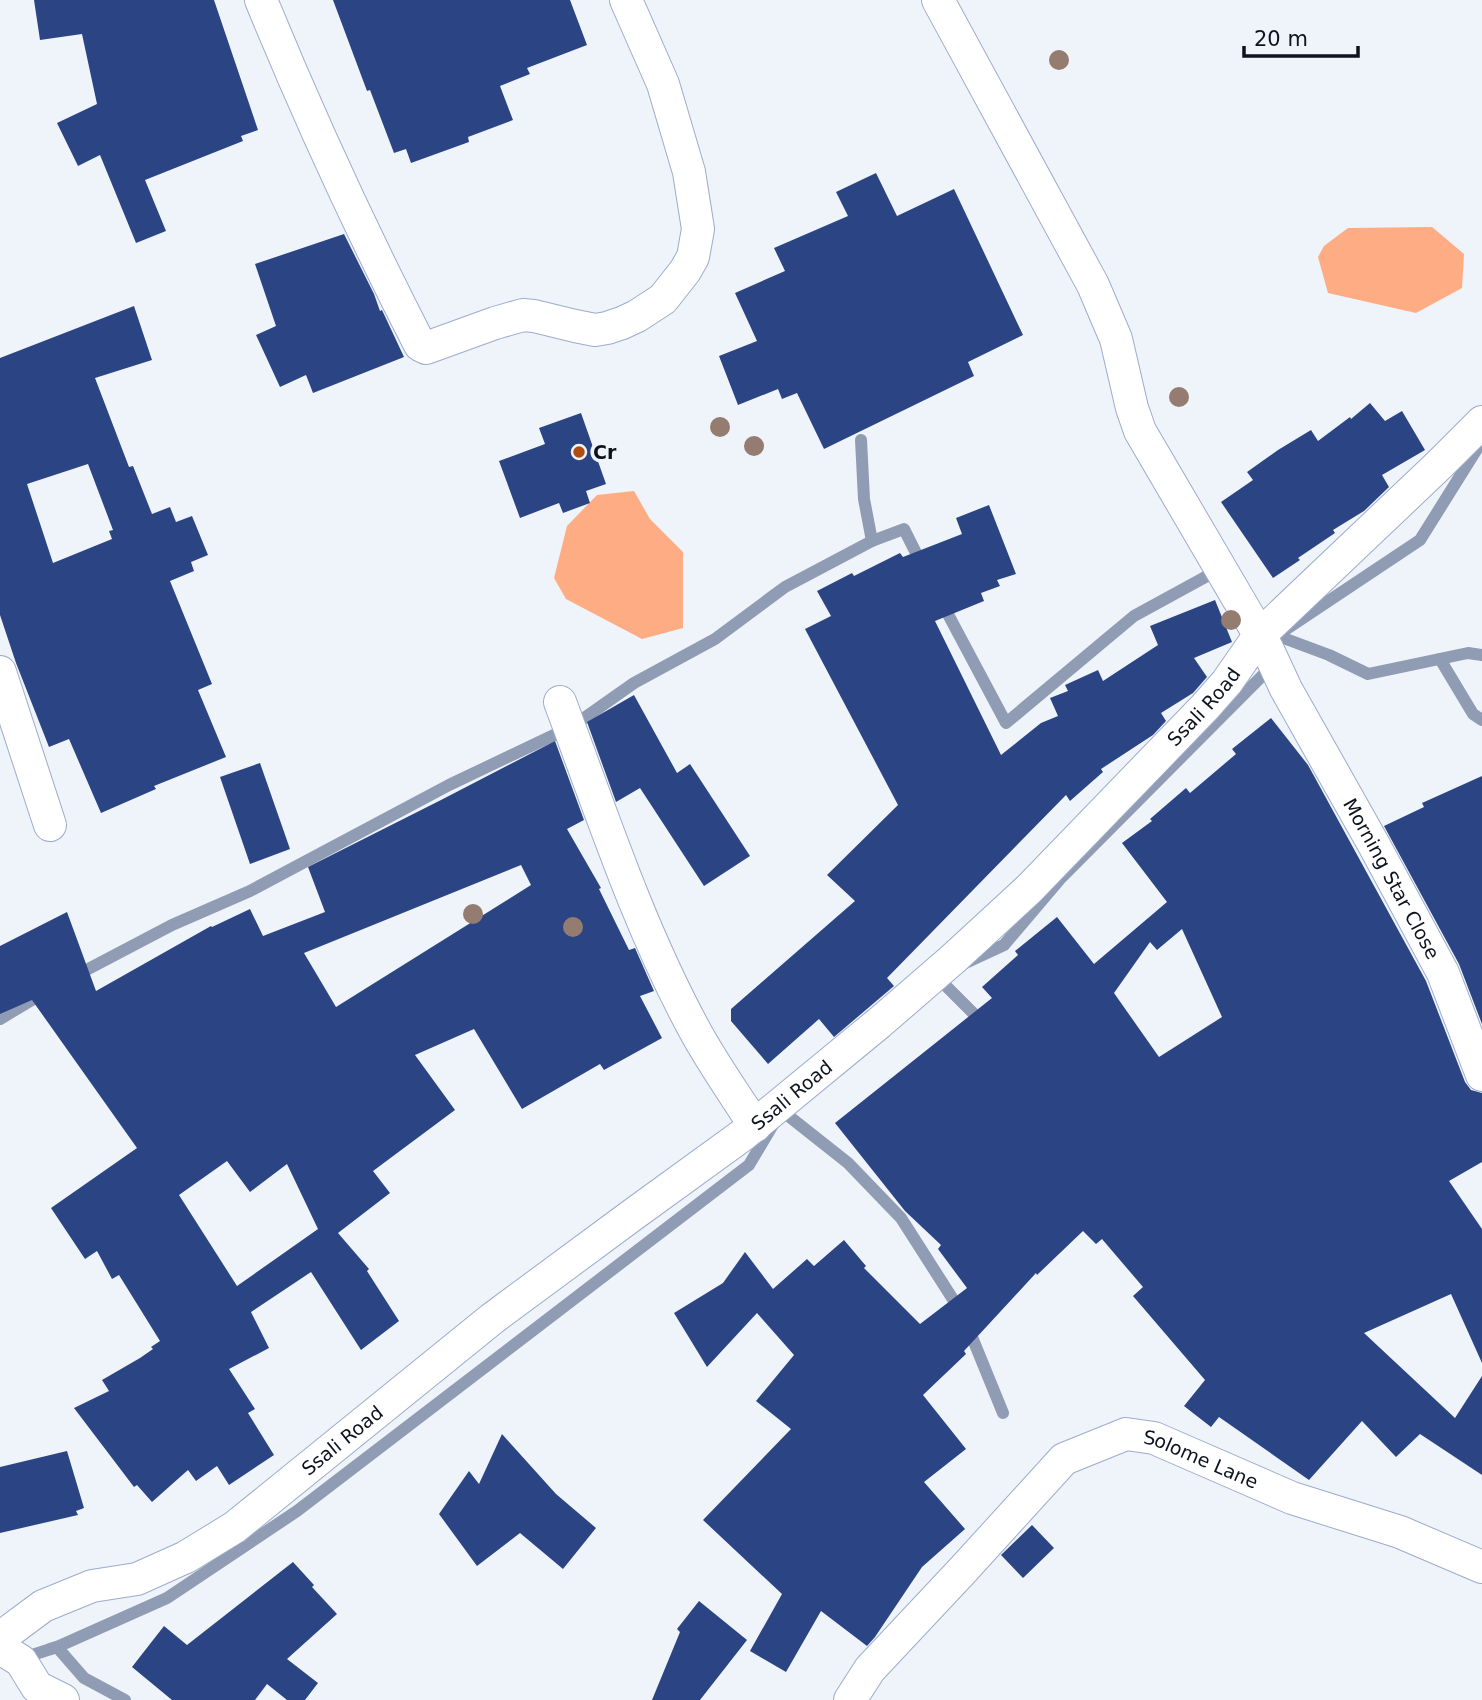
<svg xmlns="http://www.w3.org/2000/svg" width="1482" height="1700" font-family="'DejaVu Sans',sans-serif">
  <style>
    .forest { fill: #feac84 }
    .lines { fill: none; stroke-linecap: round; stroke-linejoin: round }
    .stream { stroke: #8f9cb4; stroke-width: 12 }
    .building { fill: #2b4584; fill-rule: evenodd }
    .minor-casing { stroke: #9caccc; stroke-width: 34 }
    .minor { stroke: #fff; stroke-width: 32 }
    .tree { fill: #957c70 }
    .poi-dot { fill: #b04e11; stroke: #eff3fa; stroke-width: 2.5 }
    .labels { text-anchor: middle; stroke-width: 7; stroke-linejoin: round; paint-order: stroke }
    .poi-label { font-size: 19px; font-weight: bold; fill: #0d131e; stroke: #eff3fa; text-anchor: start }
    .street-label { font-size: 19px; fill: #0d131e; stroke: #eff3fa }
  </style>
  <rect width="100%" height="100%" fill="#eff3fa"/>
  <!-- forest -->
  <g class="forest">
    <polygon points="1432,227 1464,254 1462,288 1416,313 1328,293 1318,257 1324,246 1348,228"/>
    <polygon points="634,491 650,519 683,552 683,628 642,639 566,599 554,578 567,526 597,495"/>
  </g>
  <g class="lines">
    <!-- stream -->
    <g class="stream">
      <polyline points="861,440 864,499 872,541"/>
      <polyline points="942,603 1006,723 1134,616 1209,575"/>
      <polyline points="1279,634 1420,540 1482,441"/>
      <polyline points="1278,636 1329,655 1368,674 1468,653 1482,655"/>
      <polyline points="1440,659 1473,714 1482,720"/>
      <polyline points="963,964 1004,945 1060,879 1273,665"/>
      <polyline points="73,977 172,925 250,891 449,785 573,726 634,683 715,639 785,587 872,541 904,529 922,565"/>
      <polyline points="937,977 973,1013 985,1022"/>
      <polyline points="0,1019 45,992"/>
      <polyline points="781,1110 848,1163 901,1218 963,1315 1003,1413"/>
      <polyline points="50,1649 57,1647 84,1678 125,1700"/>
      <polyline points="29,1656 57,1647 167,1598 297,1511 749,1165 774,1123"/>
    </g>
  </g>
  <!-- building -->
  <g class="building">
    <polygon points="34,0 214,0 258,130 241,136 243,141 145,180 166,231 136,243 100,155 78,166 57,123 97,104 82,34 40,40"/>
    <polygon points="333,0 570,0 587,45 527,68 530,74 500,86 513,120 468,137 469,142 411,163 406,149 394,153 370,90 367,91"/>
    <polygon points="876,173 897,216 954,189 1023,335 968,362 974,376 824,449 797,393 782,399 778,389 738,405 719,356 757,341 735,293 785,271 774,248 848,216 836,192"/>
    <polygon points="344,234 374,294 380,311 382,310 404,357 313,393 306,375 280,387 256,335 276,326 255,264"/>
    <path d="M134,306l18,54 -57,18 34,89 4,-1 19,48 18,-7 6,15 16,-6 16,39 -17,7 3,9 -24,10 42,103 -14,6 28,67 -72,29 2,3 -55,24 -32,-74 -20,8 -33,-84 -16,-48v-257zM88,464l25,66 -4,1 3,8 -59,24 -26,-79z"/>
    <polygon points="1370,403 1385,421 1402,411 1425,450 1382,475 1389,487 1364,511 1333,530 1335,533 1298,558 1300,560 1273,578 1221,502 1253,480 1247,472 1278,450 1311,430 1318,441 1350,417 1351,419"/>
    <polygon points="581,413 606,484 586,491 590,503 563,513 559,503 520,518 499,461 545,444 539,428"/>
    <polygon points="989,505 1016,574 997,580 1000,586 981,593 984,601 935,621 1001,755 1041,723 1058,716 1050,698 1068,691 1065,685 1098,670 1103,681 1158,645 1150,626 1215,600 1232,642 1194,658 1207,677 1193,693 1161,713 1166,721 1153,735 1101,769 1103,772 1070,801 1066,795 887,978 894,986 834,1037 819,1019 768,1064 731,1021 731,1009 855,901 827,875 898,805 805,629 831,616 817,591 852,573 854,576 900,553 903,557 962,534 956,518"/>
    <polygon points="634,695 677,773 690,764 750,856 704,886 640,788 616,802 587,722"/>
    <path d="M1271,718l37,47 118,216 39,101 6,8 11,3v69l-33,19 33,48v134l-31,-69 -87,39 91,85 27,-42v99l-62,-41 -24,23 -34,-36 -53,59 -90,-63 -8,10 -27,-21 21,-26 -72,-84 10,-9 -41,-48 -6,5 -13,-13 -46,44 -1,-2 -72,78 2,3 -43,41 43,54 -42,33 41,47 -43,38 -47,70 -8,9 -46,-35 -35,61 -36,-21 32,-57 -79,-74 88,-91 -35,-28 38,-46 -37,-42 -50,54 -33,-54 49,-30 22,-31 28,37 34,-30 7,7 30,-26 22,26 -2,2 56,56 47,-36 -29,-39 3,-4 -36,-34 -70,-88 157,-125 -10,-11 36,-32 -3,-4 42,-34 37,47 73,-62 -45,-59 30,-22 -2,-2 36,-31 4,5 46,-39 -4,-5zM1182,929l40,88 -63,40 -45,-64 36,-51 7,8z"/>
    <path d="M555,741l29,79 -17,9 34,59 -2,1 30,61 6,-2 19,43 -14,5 22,42 -58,32 -4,-6 -78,45 -48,-80 -59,26 40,55 -82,61 17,22 -52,40 31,36 -2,2 32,50 -38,29 -50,-78 -60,40 18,36 -40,21 26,40 -7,4 26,42 -45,30 -12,-19 -21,15 -8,-11 -36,32 -15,-17 -3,2 -60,-79 35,-17 -7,-11 38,-22 13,-9 -2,-2 9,-6 -41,-66 -7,4 -15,-28 -12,8 -34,-51 86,-60 -105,-148 -32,14v-68l67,-34 29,79 115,-65 1,1 38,-18 13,27 62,-24 -17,-45 133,-67zM521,865l10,20 -195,122 -32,-54zM227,1161l23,31 37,-28 31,65 -81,57 -58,-91z"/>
    <polygon points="260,763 290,849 250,864 220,777"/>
    <polygon points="1482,776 1482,1024 1459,964 1384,826 1424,807 1422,803"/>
    <polygon points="502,1434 556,1494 596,1528 563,1569 520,1533 477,1566 439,1514 469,1471 479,1484"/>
    <polygon points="67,1451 84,1508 76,1511 78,1515 0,1533 0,1467"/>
    <polygon points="1032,1525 1054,1548 1023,1578 1001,1555"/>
    <polygon points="293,1562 314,1585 312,1587 337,1614 287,1659 318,1683 305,1700 287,1700 267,1684 255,1700 172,1700 132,1667 164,1626 187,1645"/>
    <polygon points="699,1601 747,1640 700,1700 652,1700 680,1632 677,1629"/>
  </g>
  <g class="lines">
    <!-- minor casing -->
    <g class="minor-casing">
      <g id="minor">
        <path d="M261,0c48,117 101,232 159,345l6,3 69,-25 28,-8 11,1 41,10 20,4 12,-2 15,-5 15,-7 26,-17 22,-28 8,-14 5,-28 -9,-57 -26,-88 -37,-84"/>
        <path id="s1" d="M938,0l155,285 23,54 16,69 8,23 127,217 19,41 88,156 69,128 39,102"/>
        <polyline points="0,672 50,825"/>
        <path d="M560,702c41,109 77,221 133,325 18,34 41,66 62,99"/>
        <path id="s2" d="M0,1638l43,-32 49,-20 45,-7 49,-22 49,-30 258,-209 138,-102 113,-82 135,-111 74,-64 76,-70 176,-182 22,-25 32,-46 181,-172 42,-42"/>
        <polyline points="0,1648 21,1661 37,1687 63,1700"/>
        <path id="s3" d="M850,1700l20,-31 92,-98 102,-112 62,-25 28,4 138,60 108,34 82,35"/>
      </g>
    </g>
    <!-- minor -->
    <use href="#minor" class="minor"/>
  </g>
  <!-- trees -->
  <g class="tree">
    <circle cx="1059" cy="60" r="10"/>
    <circle cx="1179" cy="397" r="10"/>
    <circle cx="720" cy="427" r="10"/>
    <circle cx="754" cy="446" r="10"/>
    <circle cx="1231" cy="620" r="10"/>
    <circle cx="473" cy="914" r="10"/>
    <circle cx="573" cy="927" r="10"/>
  </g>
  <!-- markers -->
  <circle class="poi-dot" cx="579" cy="452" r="7"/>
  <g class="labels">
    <!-- poi labels -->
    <g class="poi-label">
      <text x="593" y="459">Cr</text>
    </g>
    <!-- street labels -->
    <g class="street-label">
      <text dy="7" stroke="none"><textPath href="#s2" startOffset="1535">Ssali Road</textPath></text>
      <text dy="7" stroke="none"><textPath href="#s1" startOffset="992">Morning Star Close</textPath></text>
      <text dy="7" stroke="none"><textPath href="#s2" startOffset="968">Ssali Road</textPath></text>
      <text dy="7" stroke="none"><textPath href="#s2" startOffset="401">Ssali Road</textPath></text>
      <text dy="7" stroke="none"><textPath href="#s3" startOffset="469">Solome Lane</textPath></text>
    </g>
  </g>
  <!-- scale -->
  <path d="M1244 46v10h114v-10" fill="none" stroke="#0d131e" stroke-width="3.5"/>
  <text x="1254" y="46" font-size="21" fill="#0d131e" stroke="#eff3fa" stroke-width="5" paint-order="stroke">20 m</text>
</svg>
